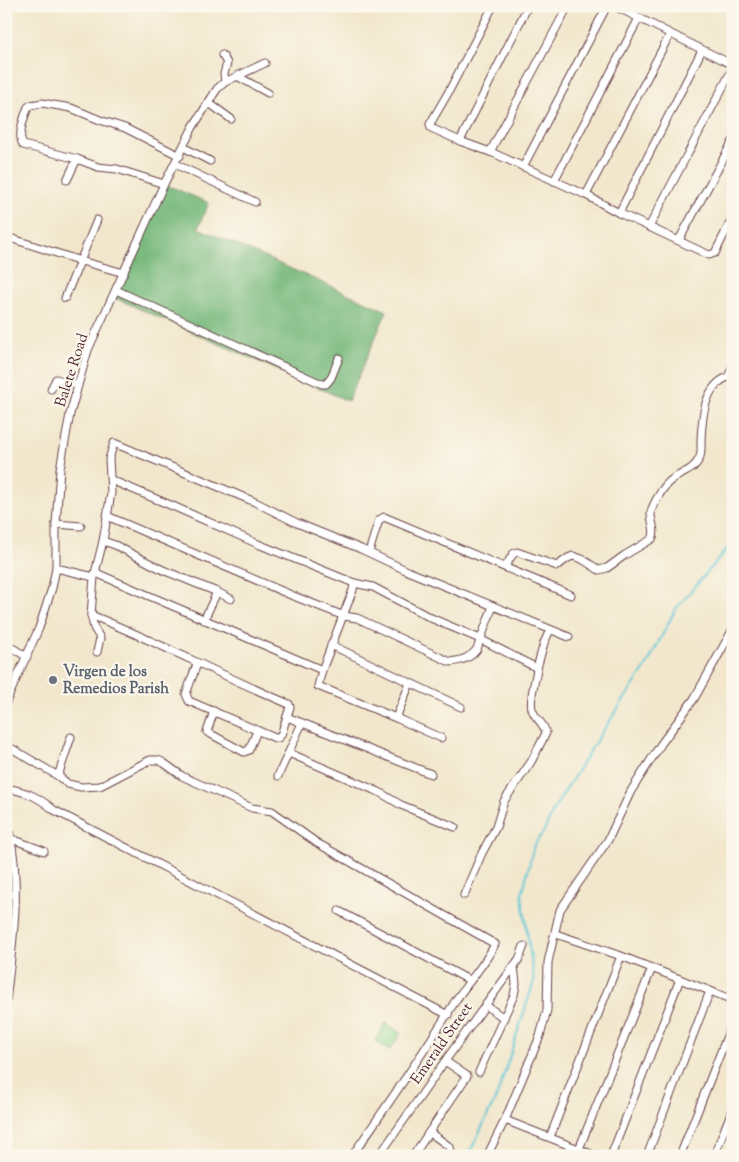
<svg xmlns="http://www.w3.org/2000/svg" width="739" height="1162" font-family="'Sorts Mill Goudy',serif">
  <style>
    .green { fill: #93d78f; stroke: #6e7b5d }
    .forest { fill: #76b87a; stroke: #606c52 }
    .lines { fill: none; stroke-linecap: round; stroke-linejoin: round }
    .stream { stroke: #5dc7d8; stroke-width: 2 }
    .minor-casing { stroke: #633d43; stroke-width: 9 }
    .minor { stroke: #fff; stroke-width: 7 }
    .worship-dot { fill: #6b7280; stroke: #fbf7ec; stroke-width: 2 }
    .labels { text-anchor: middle; stroke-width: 4.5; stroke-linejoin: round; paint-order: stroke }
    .street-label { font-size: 15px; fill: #4a1f2b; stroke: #fbf7ec }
    .worship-label { font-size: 15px; font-weight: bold; fill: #5b616d; stroke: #fbf7ec; text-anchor: start }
  </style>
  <rect width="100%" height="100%" fill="#fbf7ec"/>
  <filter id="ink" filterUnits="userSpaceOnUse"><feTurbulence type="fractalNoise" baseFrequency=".02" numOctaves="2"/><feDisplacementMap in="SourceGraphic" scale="10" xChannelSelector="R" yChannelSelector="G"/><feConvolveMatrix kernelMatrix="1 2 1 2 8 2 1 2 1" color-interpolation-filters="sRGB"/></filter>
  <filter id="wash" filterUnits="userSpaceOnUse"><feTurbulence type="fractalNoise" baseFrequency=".0096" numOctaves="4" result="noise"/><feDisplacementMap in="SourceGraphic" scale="20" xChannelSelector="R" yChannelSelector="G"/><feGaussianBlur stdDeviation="1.12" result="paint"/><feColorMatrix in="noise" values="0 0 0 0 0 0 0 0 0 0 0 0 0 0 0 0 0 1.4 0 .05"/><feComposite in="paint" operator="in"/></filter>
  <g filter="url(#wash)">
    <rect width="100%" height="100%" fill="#f2e7cc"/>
    <!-- green -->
    <polygon class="green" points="386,1023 401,1033 390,1050 375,1041"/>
    <!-- forest -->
    <polygon class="forest" points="162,183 209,203 198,228 387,311 348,401 113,297"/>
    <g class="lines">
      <!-- stream -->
      <polyline class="stream" points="468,1156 497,1096 534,981 522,895 534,845 544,831 555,807 598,738 646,667 675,610 733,542"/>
    </g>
  </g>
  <g filter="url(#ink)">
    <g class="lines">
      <!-- minor casing -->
      <g class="minor-casing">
        <g id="minor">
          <polyline points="493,6 448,93 430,124 431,128 460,141 493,153 586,195 619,213 709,255 715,253 731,221 733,222"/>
          <polyline points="615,6 733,65"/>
          <polyline points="222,55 227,63 224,74 225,82"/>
          <polyline points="237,76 268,93"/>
          <polyline points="209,103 231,119"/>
          <polyline points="460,141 528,6"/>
          <polyline points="183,147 210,161"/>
          <polyline points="490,152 568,6"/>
          <polyline points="175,164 255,202"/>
          <polyline points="523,167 607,6"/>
          <polyline points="67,180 77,159"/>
          <polyline points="554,181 639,18"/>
          <path d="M164,184l-47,-15 -19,-2 -21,-8 -54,-14c-6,-10 1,-27 5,-38l3,-2 11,-2 29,5 29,12 25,8 55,28"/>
          <polyline points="586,195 670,34"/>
          <polyline points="619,213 702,50"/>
          <polyline points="649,227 733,68"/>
          <polyline points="6,235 10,238 81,261 124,273"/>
          <polyline points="679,240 733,141"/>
          <polyline points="116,290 322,384 326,384 331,378 339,358"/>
          <polyline points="65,298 97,220"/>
          <polyline points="51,389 56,379 78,385"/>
          <polyline points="111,480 175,507 258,544 354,583 353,590 322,670 318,686 396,718 410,683"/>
          <path d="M107,516l184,79 53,21 13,2 93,44c11,-1 21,-4 27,-13l16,-43"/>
          <polyline points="56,524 81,526"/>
          <polyline points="103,541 115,545 163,570 217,592 204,620"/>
          <polyline points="369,552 379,520 384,517 571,595"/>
          <path d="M505,567l8,-13 4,-2 40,14 11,-8 5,-2 9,3 17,11 8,-2 18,-13 27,-16c5,-9 -2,-18 -1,-27 2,-8 10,-21 15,-27 9,-12 26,-11 33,-26 3,-5 2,-13 2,-19 1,-22 3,-54 27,-63l5,-11"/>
          <polyline points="56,568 94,577"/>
          <polyline points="96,573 322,670"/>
          <path d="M354,583l19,4 58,31 49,21 57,29c-1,12 -8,29 -5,41 3,10 12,14 14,24l-15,29 -27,39 -8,26 -14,26 -18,42"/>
          <polyline points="217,592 231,599"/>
          <path d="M91,615c67,27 131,61 198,89l1,3 -9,28 -3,3h-3l-86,-37 -3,-7 11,-30"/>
          <polyline points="6,644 27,657"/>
          <polyline points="331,645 461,707"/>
          <polyline points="97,652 100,638 94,628 91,615 94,577 103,541 111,493 109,459 114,443 255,502 297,523 361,549 410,572 569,637"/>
          <polyline points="537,668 544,643 550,630"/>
          <polyline points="6,702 39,628 52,588 56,568 56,524 60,469 70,414 88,350 164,184 193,127 217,89 225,82 265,63"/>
          <polyline points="214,711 207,732 244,752 249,750 257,731"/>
          <polyline points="287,717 431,774"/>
          <polyline points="396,718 441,738"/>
          <path d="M6,745l52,31 10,8 13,3 19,-1 50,-26h8l6,3 18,13 70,32 20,3 45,32 178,101c-11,22 -28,39 -41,59 -32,53 -67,102 -102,153"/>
          <polyline points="289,753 379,792 401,805 455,827"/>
          <polyline points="58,776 71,737"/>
          <polyline points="278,776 302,723"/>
          <path d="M6,788c21,4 31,8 48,22l394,205"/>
          <path d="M6,818c17,61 7,122 0,183"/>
          <polyline points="12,839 44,851"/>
          <polyline points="339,911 469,980"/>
          <polyline points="556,934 621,956 733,1000"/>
          <polyline points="485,1005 504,1018"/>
          <polyline points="479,1072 514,995 516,984 514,966"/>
          <polyline points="505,1120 596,1156"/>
          <polyline points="429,1132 450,1147 451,1151 447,1156"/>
          <polyline points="550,1137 621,956"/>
          <polyline points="579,1149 652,968"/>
          <polyline points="379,1156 445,1061 519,959 524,946"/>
          <polyline points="413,1156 467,1076 445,1061"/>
          <polyline points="487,1156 505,1120 540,1036 547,1010 548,962 560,910 608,840 631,791 661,744 694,699 733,629"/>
          <polyline points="505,1156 510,1156"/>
          <polyline points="611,1156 680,979"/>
          <polyline points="647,1156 710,991"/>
          <polyline points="680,1156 733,1021"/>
          <polyline points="714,1156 733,1108"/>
        </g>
      </g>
      <!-- minor -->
      <use href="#minor" class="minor"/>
    </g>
  </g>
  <!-- markers -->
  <circle class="worship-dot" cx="53" cy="680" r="5"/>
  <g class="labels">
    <!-- street labels -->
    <g class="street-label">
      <text transform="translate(71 370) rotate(-72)" y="5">Balete Road</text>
      <text transform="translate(441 1043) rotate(-55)" y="5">Emerald Street</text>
    </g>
    <!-- worship labels -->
    <g class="worship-label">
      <text x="63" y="676">Virgen de los<tspan x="63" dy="17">Remedios Parish</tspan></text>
    </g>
  </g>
  <!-- margin -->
  <rect width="739" height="1162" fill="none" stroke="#fbf7ec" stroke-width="25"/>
</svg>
